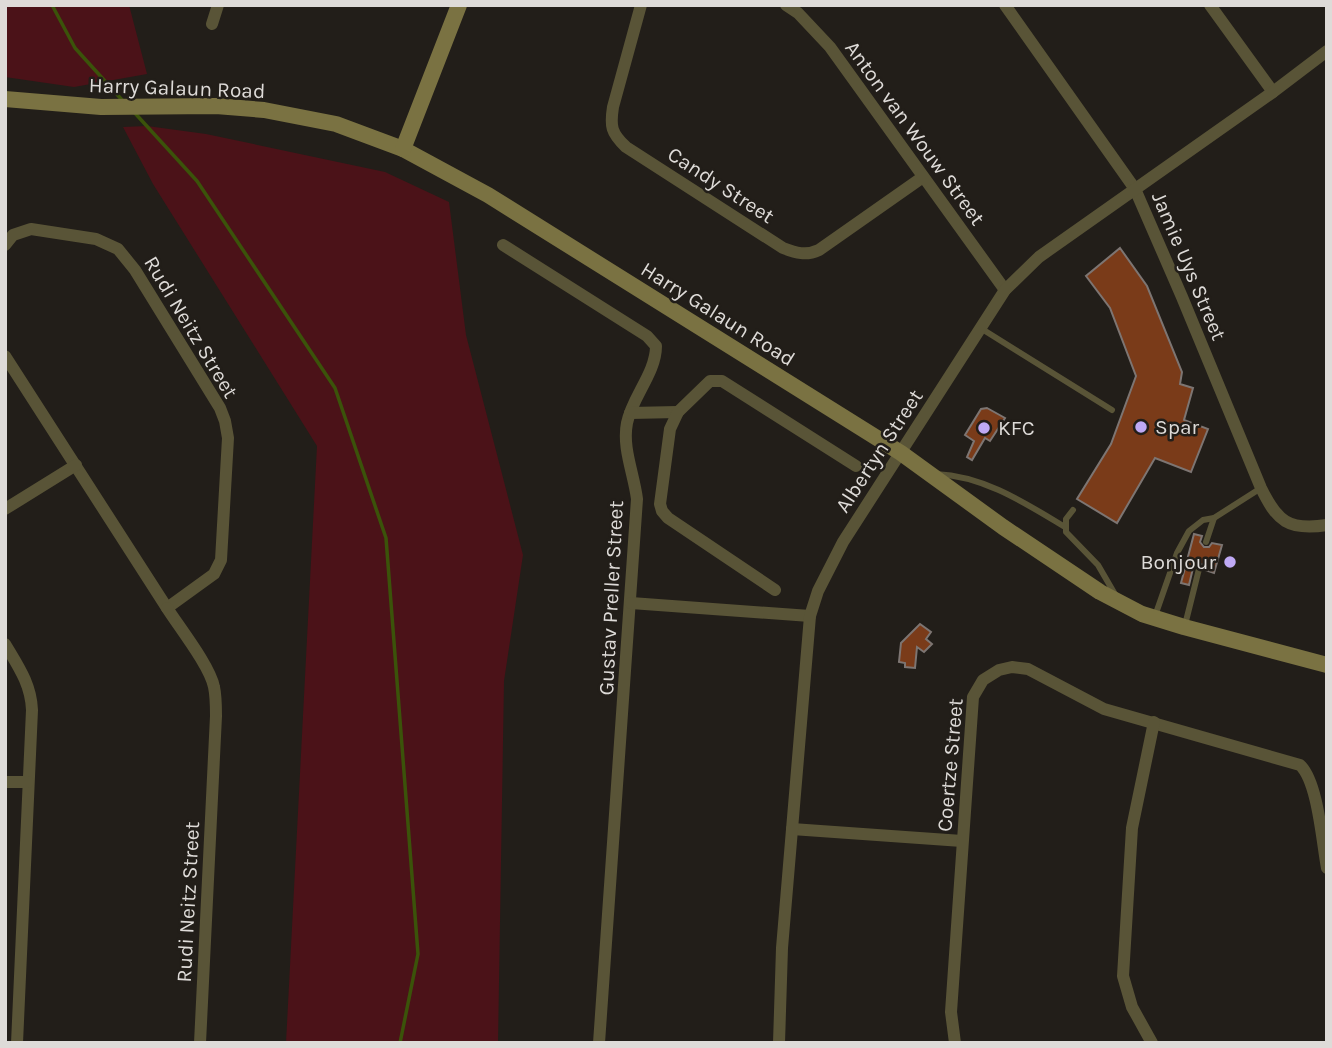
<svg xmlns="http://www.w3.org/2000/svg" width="1332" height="1048" font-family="Karla,sans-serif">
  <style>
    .green { fill: #4b1218 }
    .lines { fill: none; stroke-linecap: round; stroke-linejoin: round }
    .stream { stroke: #3b530a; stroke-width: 3.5 }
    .building { fill: #7a3b19; stroke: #7d7572; stroke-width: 2 }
    .lane { stroke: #595437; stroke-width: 6 }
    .street { stroke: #595437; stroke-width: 12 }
    .secondary { stroke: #7a7242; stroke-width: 16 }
    .poi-dot { fill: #bfa9f4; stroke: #221e19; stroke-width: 2.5 }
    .labels { text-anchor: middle; stroke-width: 5; stroke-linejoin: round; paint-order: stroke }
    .street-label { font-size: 21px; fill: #dedbd8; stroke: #221e19 }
    .poi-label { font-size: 21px; fill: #dedbd8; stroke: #221e19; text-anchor: start }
  </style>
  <rect width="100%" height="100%" fill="#221e19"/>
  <!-- green -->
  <g class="green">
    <polygon points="5,5 129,5 147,74 74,87 5,77"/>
    <polygon points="147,126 206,134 385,172 449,202 466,335 523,555 504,681 498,1043 286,1043 317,446 153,184 123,127"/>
  </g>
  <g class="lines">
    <!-- stream -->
    <g class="stream">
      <polyline points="52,5 75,48 123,101"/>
      <polyline points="133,111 197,181 335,388 386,538 418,954 400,1043"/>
    </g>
  </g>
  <!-- building -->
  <g class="building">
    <polygon points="1120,248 1147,286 1182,372 1180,384 1193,388 1184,420 1208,429 1191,472 1155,458 1117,523 1077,499 1111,444 1136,376 1110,308 1086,276"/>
    <polygon points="987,408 1005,418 990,441 985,438 972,460 967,457 974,441 965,435 981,409"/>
    <polygon points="1194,534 1202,536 1200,542 1204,547 1209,547 1212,543 1222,545 1214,573 1205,570 1202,564 1197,564 1193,568 1189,585 1181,583"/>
    <polygon points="920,624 931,632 926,639 932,644 924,652 917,647 915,668 905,667 905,663 899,662 901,643"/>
  </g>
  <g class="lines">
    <!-- lane -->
    <g class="lane">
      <polyline points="982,329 1112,410"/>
      <path d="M936,474c48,2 89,29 129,53"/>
      <polyline points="1073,510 1066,519 1066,532 1098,565 1116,596"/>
      <polyline points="1206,542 1214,518"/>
      <polyline points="1155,616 1177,553 1189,531 1203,520 1214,518 1261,488"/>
      <polyline points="1185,625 1199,569"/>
    </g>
    <!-- street -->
    <g class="street">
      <path d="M641,5l-28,102c-3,19 -2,26 13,40l157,101c13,5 23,8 36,2l104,-73"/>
      <polyline points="786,5 798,13 830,47 1005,290"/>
      <path d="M1005,5l130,184 47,108 79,191c16,33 27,43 66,37"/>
      <polyline points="1210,5 1273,92"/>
      <polyline points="212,24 218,5"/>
      <polyline points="5,245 13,235 31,229 96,239 118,249 135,270 220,408 225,421 228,438 221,560 214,574 167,608 5,356"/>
      <path d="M503,245l144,91 9,10c0,27 -24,51 -29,77 -5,25 7,51 10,76l-38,544"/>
      <polyline points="630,413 678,412"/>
      <polyline points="5,509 76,465"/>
      <polyline points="775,590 668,518 662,511 660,504 670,429 678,412 710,381 722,381 856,466"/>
      <polyline points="631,603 810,616"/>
      <path d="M167,608c12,19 43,58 47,79 2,9 2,19 2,29l-16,327"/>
      <path d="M5,644c13,22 26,40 27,66l-15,333"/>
      <polyline points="5,782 28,782"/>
      <polyline points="792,829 962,841"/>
      <polyline points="779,1043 782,948 810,616 818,591 843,542 1005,290 1039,257 1273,92 1327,51"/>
      <path d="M955,1043l-4,-31 22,-315 10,-17 16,-10 13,-3 16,2 76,40 196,56c18,17 22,77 27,103"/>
      <polyline points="1152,1043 1132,1007 1123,976 1132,828 1154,722"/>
    </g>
    <!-- secondary -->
    <g class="secondary">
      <polyline points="5,99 101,107 216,106 264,110 336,124 403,149 488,195 901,453 1003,527 1100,592 1142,614 1184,627 1327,665"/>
      <polyline points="403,149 459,5"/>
    </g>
  </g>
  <!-- markers -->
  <g class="poi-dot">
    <circle cx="1141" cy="427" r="7"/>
    <circle cx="984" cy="428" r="7"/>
    <circle cx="1230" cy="562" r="7"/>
  </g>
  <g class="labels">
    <!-- street labels -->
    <g class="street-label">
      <text transform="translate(177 88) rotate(2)" y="7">Harry Galaun Road</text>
      <text transform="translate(915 133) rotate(54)" y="7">Anton van Wouw Street</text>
      <text transform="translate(721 185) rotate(33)" y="7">Candy Street</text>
      <text transform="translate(1189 266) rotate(67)" y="7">Jamie Uys Street</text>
      <text transform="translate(718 314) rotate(32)" y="7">Harry Galaun Road</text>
      <text transform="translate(191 327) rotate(59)" y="7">Rudi Neitz Street</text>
      <text transform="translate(879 451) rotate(-57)" y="7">Albertyn Street</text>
      <text transform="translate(611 598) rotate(-87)" y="7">Gustav Preller Street</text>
      <text transform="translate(950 765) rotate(-85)" y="7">Coertze Street</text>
      <text transform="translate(188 902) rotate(-87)" y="7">Rudi Neitz Street</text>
    </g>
    <!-- poi labels -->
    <g class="poi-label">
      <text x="1155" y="434">Spar</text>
      <text x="998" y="435">KFC</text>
      <text x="1216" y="569" text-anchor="end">Bonjour</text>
    </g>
  </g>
  <!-- border -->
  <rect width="1332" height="1048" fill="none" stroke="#dedbd8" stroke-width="14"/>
</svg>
